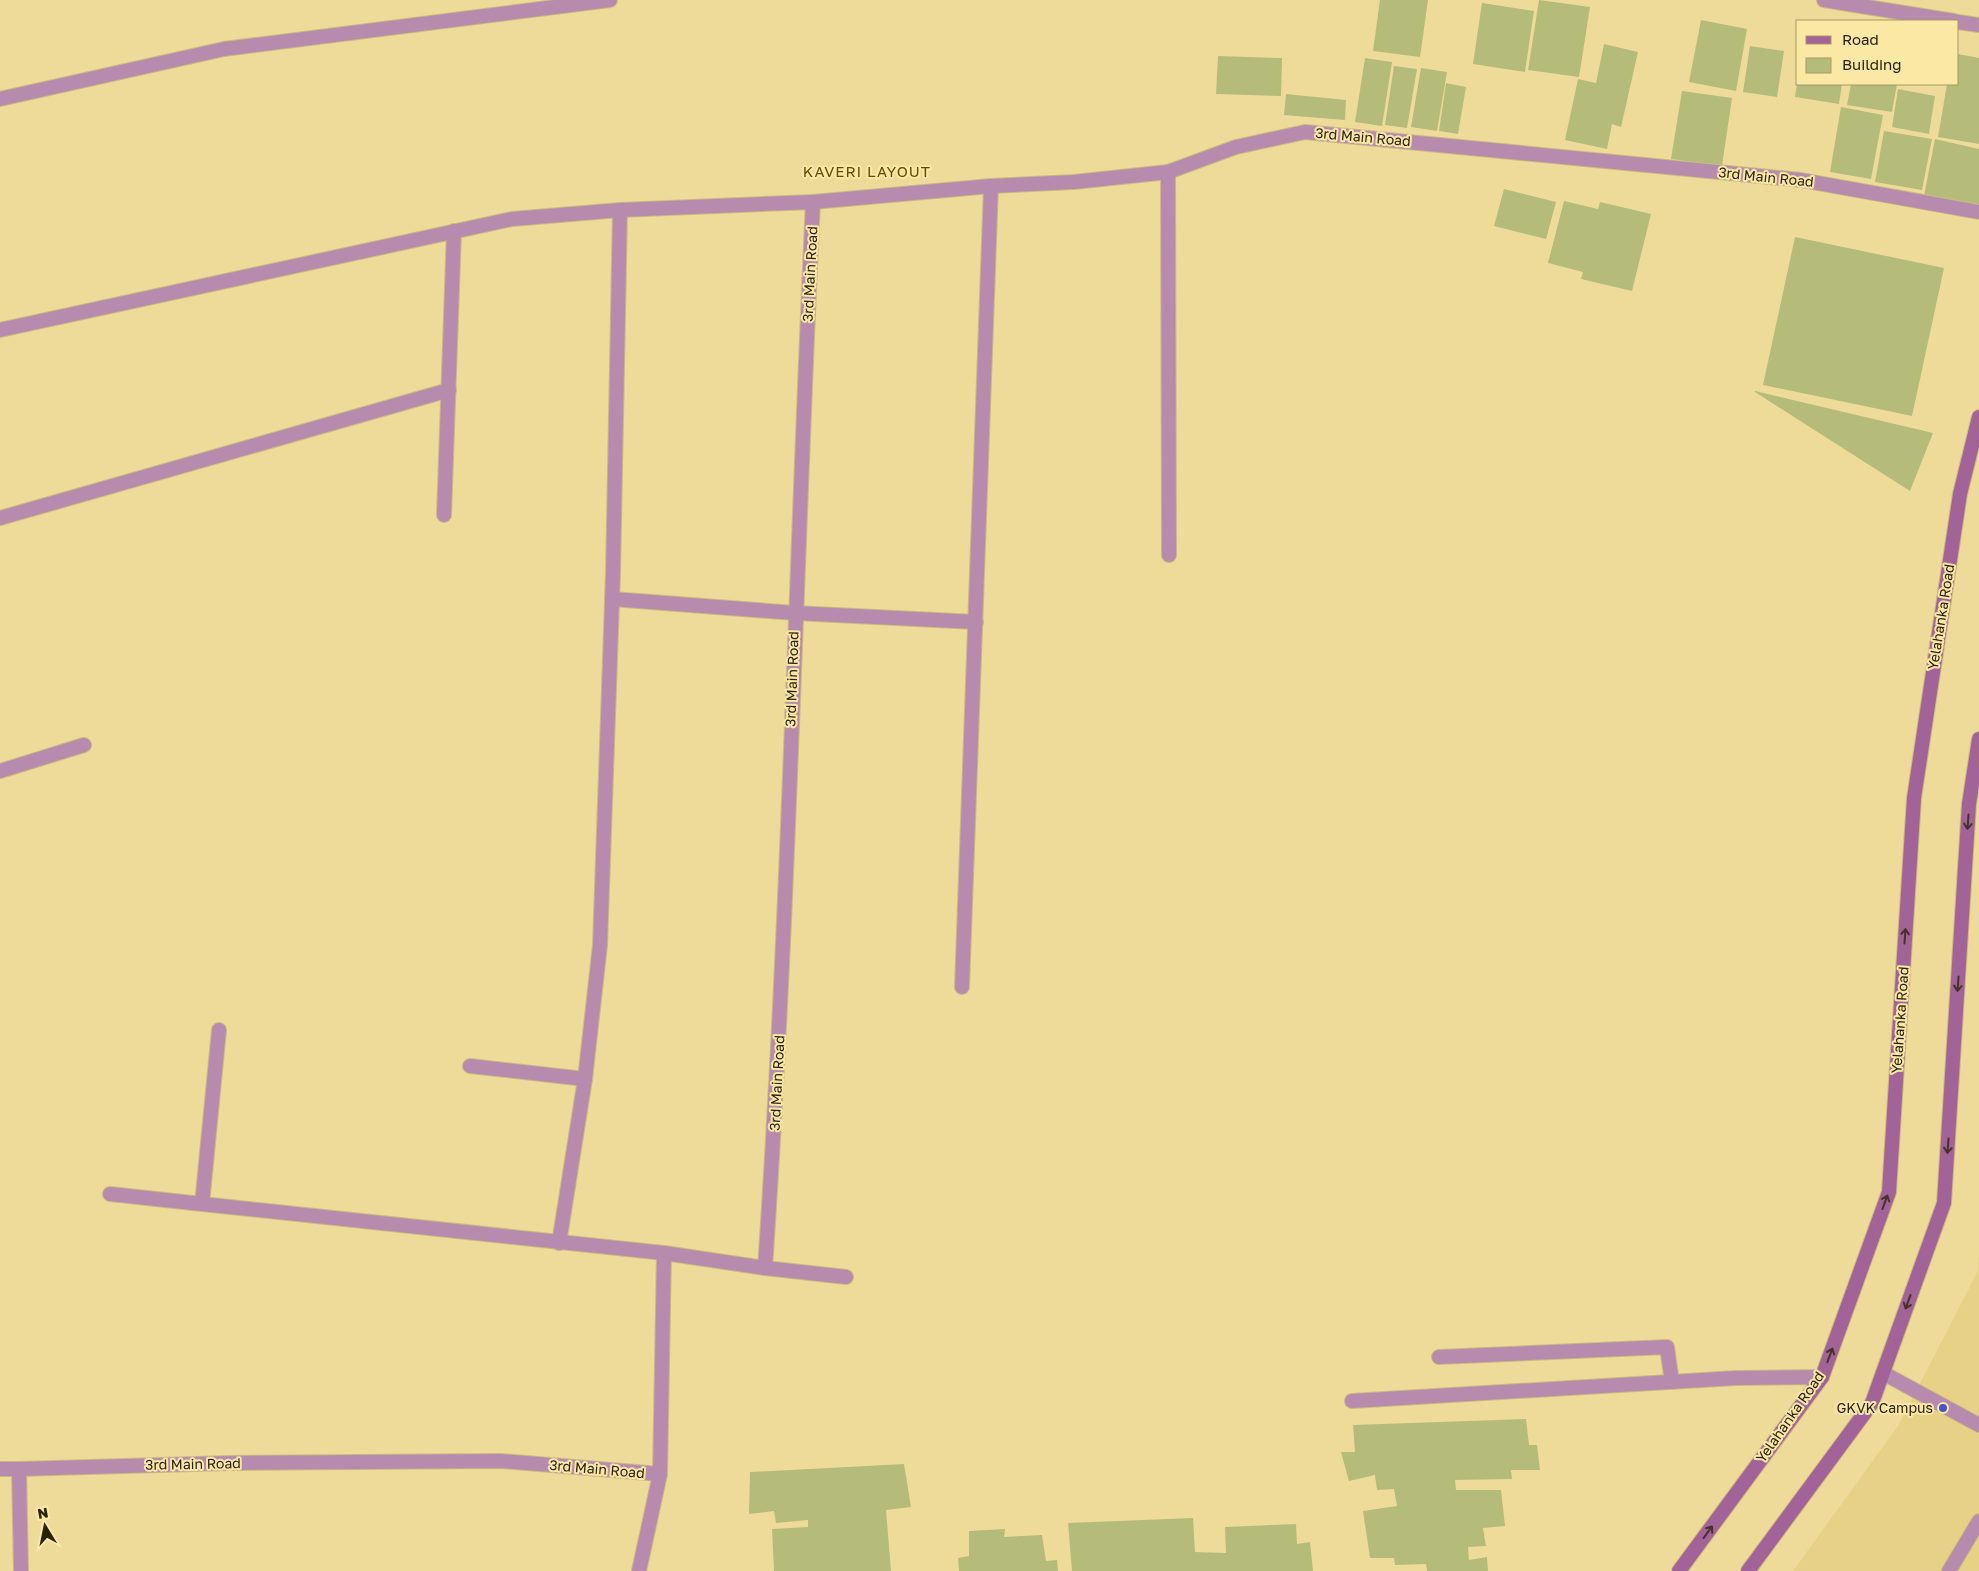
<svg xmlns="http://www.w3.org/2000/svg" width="1979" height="1571" font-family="'Golos Text',sans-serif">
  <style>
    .built { fill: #e7d186 }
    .building { fill: #b5bc7a }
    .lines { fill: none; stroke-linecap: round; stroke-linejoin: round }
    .service-casing { stroke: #cbba7f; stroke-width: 16 }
    .minor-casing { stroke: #cbba7f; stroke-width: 16 }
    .secondary-casing { stroke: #cbba7f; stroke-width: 16 }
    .service { stroke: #b78bae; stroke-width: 14 }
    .minor { stroke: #b78bae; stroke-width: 14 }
    .secondary { stroke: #a26398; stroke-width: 14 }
    .oneway { stroke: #47322a }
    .poi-dot { fill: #4754c9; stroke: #fce8a5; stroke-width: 2 }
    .labels { text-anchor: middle; stroke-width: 4; stroke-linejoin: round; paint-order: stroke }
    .street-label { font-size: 14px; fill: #292106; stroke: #fce8a5 }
    .poi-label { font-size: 14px; fill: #292106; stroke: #fce8a5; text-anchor: end }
    .neighbourhood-label { font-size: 15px; letter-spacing: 1px; fill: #5f4c00; stroke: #fce8a5 }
  </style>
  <rect width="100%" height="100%" fill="#efdb99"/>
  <!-- built -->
  <polygon class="built" points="1979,1250 1979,1571 1793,1571 1898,1426 1978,1271"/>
  <!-- building -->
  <g class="building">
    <polygon points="1380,0 1428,0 1420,57 1373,51"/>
    <polygon points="1539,0 1590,7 1579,77 1528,70"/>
    <polygon points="1482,3 1534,11 1525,72 1473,64"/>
    <polygon points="1701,20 1747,29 1736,91 1689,82"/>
    <polygon points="1604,44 1638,52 1621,127 1612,124 1607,149 1565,140 1578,79 1596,83"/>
    <polygon points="1750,46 1784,51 1777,97 1743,92"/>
    <polygon points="1958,54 1979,58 1979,144 1938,137 1947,84 1958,84"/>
    <polygon points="1218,56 1282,58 1281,96 1216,94"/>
    <polygon points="1365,58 1392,62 1382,126 1355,122"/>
    <polygon points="1394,66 1417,69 1407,128 1385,125"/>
    <polygon points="1421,68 1447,72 1437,131 1411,127"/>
    <polygon points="1446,83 1466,87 1458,134 1439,131"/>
    <polygon points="1797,84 1842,84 1839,104 1795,97"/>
    <polygon points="1851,84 1897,84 1892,112 1847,105"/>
    <polygon points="1898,89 1935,96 1929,134 1892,127"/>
    <polygon points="1682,91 1732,98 1722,166 1671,159"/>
    <polygon points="1286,94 1346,100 1345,120 1284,115"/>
    <polygon points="1841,107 1883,115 1871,179 1830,172"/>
    <polygon points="1884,131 1932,139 1922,190 1875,182"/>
    <polygon points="1935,139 1979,149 1979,205 1924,196"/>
    <polygon points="1504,189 1556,202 1546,239 1494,226"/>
    <polygon points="1564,201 1598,209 1600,202 1651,214 1632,291 1581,279 1583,272 1548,263"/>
    <polygon points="1795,237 1944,268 1912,416 1763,385"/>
    <polygon points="1755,391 1933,433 1910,491 1755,392"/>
    <polygon points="1526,1419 1529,1445 1537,1445 1540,1470 1511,1470 1512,1479 1455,1480 1456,1490 1501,1490 1505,1526 1483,1528 1486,1546 1468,1547 1469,1560 1487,1557 1488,1571 1427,1571 1426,1564 1395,1565 1394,1558 1370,1558 1363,1511 1397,1506 1394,1489 1377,1490 1375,1475 1349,1481 1341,1452 1355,1452 1353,1425"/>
    <polygon points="904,1464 911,1507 886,1510 891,1571 774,1571 772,1529 808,1527 808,1520 776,1523 774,1511 749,1514 750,1472"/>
    <polygon points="1193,1518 1195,1552 1226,1553 1225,1527 1296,1524 1297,1544 1310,1542 1313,1571 1072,1571 1068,1523"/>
    <polygon points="1005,1529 1004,1537 1042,1535 1046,1561 1057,1560 1058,1571 959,1571 958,1558 969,1556 969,1531"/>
  </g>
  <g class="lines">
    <!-- service casing -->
    <g class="service-casing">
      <g id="service">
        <polyline points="1439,1357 1667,1347 1672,1382"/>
        <polyline points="1883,1373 1979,1425"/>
        <polyline points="1352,1401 1736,1378 1822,1377"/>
        <polyline points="1949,1571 1979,1521"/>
      </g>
    </g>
    <!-- minor casing -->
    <g class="minor-casing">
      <g id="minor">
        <polyline points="1824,0 1954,21"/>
        <polyline points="1958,22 1979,25"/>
        <polyline points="0,99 224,49 610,0"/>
        <polyline points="1168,172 1169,555"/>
        <polyline points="0,330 512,219 620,210 813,202"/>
        <polyline points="444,515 454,231"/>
        <polyline points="0,518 449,390"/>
        <polyline points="612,599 795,613 976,622"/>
        <polyline points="0,771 84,745"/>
        <polyline points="962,987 991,186"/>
        <polyline points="219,1030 202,1204 664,1253"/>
        <polyline points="470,1066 585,1079 600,945 613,573 620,210"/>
        <polyline points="110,1194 202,1204"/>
        <polyline points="559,1243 585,1079"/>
        <polyline points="765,1268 846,1277"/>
        <polyline points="0,1469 19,1469"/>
        <path d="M21,1571l-2,-102 211,-6 271,-2 159,13 4,-221 101,15c24,-355 31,-711 48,-1066l178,-16 83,-4 94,-10 68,-25 69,-15 496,48 178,32"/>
        <polyline points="639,1571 660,1474"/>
      </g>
    </g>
    <!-- secondary casing -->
    <g class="secondary-casing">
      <g id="secondary">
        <polyline points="1679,1571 1822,1377 1889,1192 1914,798 1960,494 1979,417"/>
        <polyline points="1748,1571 1872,1403 1944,1203 1969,804 1979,739"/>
      </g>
    </g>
    <!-- service -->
    <use href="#service" class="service"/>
    <!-- minor -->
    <use href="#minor" class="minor"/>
    <!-- secondary -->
    <use href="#secondary" class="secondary"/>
  </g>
  <!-- one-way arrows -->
  <defs><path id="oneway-shaft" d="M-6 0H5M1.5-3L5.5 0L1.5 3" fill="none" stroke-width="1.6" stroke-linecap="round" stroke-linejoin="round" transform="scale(1.25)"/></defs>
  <g class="oneway">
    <use href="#oneway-shaft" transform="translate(1968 822) rotate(94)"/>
    <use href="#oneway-shaft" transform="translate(1905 936) rotate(-86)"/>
    <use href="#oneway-shaft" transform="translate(1958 984) rotate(94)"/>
    <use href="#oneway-shaft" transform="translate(1948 1146) rotate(94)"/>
    <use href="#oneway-shaft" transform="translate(1885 1202) rotate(-70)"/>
    <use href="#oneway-shaft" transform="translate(1908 1302) rotate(110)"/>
    <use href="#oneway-shaft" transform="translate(1830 1355) rotate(-70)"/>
    <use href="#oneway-shaft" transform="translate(1708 1532) rotate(-54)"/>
  </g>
  <!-- markers -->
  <circle class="poi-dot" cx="1943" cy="1408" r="5"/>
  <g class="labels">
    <!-- street labels -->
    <g class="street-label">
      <text transform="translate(1363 137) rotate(5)" y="5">3rd Main Road</text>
      <text transform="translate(1766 177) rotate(6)" y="5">3rd Main Road</text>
      <text transform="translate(810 274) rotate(-87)" y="5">3rd Main Road</text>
      <text transform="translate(1941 617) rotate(-81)" y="5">Yelahanka Road</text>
      <text transform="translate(792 679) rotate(-88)" y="5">3rd Main Road</text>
      <text transform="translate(1900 1020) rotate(-86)" y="5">Yelahanka Road</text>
      <text transform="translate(777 1083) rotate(-87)" y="5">3rd Main Road</text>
      <text transform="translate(1790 1417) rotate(-55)" y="5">Yelahanka Road</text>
      <text transform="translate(193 1464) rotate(-1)" y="5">3rd Main Road</text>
      <text transform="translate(597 1469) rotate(5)" y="5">3rd Main Road</text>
    </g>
    <!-- poi labels -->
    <g class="poi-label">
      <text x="1933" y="1413">GKVK Campus</text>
    </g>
    <!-- neighbourhood labels -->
    <g class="neighbourhood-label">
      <text x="867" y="177">KAVERI LAYOUT</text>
    </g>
  </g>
  <!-- legend -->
  <rect x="1796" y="20" width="162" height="65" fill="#fce8a5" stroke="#a89865"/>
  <rect x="1806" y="36" width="25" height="8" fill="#a26398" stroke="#a89865"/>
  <text x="1842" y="45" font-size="15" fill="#292106">Road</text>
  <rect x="1806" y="58" width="25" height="15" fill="#b5bc7a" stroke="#a89865"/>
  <text x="1842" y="70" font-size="15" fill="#292106">Building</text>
  <!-- north arrow -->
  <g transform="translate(45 1526) rotate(350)" stroke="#fce8a5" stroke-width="4" paint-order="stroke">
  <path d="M0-4L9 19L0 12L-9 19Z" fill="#292106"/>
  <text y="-8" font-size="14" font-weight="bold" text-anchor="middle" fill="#292106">N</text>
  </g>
</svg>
